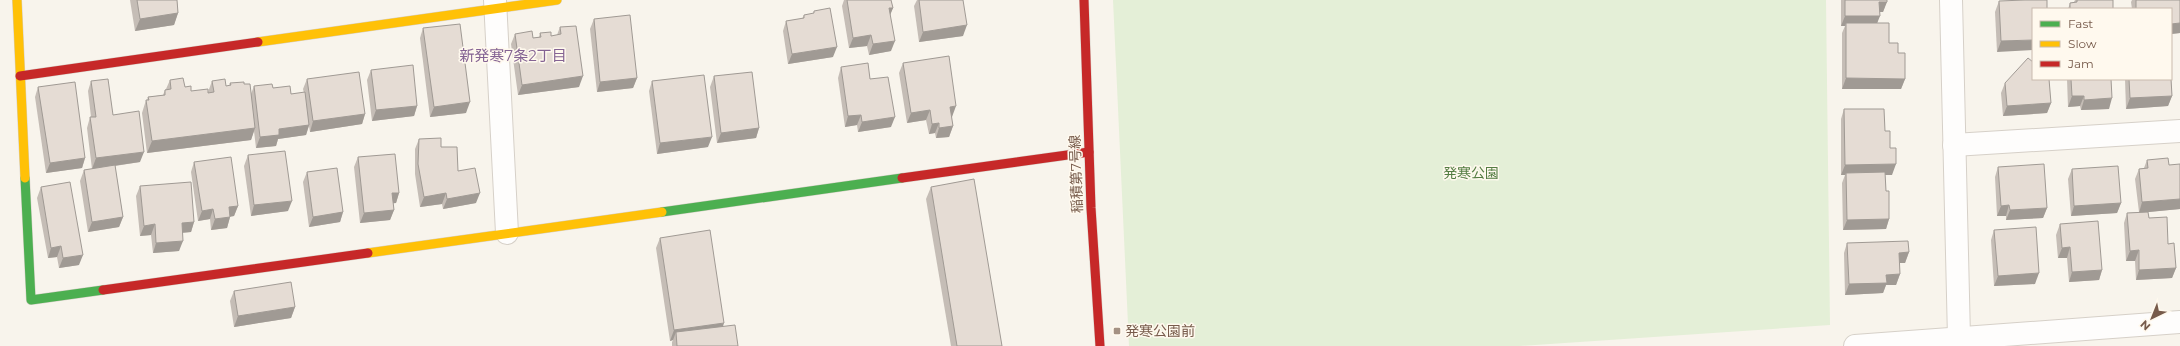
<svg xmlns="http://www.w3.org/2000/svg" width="2180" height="346" font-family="Montserrat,'Noto Sans JP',sans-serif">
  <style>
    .green { fill: #e4efd7 }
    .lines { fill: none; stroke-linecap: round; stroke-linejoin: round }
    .street-casing { stroke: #d6d0c8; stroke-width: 24 }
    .fast-casing { stroke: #d7d0c8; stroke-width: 10 }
    .slow-casing { stroke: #d7d0c8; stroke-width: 10 }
    .jam-casing { stroke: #d7d0c8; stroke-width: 10 }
    .street { stroke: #fefdfc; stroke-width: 22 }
    .fast { stroke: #4caf50; stroke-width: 9 }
    .slow { stroke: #ffc107; stroke-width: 9 }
    .jam { stroke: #c62828; stroke-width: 9 }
    .wall { fill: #c5bdb6 }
    .shaded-wall { fill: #a09a94 }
    .building { fill: #e5dcd4; stroke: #a09a94 }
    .poi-dot { fill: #a49183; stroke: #fff9ee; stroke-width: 1.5 }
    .labels { text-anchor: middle; stroke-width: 3; stroke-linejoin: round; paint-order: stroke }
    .park-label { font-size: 14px; fill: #547d42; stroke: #fff9ee }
    .street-label { font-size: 14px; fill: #775b4b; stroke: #fff9ee }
    .poi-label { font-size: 14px; fill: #775b4b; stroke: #fff9ee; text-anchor: start }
    .neighbourhood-label { font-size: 15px; fill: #846393; stroke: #fff9ee }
  </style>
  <rect width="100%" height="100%" fill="#f8f4ec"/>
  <!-- green -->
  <polygon class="green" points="1113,0 1826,0 1830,325 1519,346 1129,346"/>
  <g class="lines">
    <!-- street casing -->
    <g class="street-casing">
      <g id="street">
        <polyline points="495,0 507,233"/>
        <polyline points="1951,0 1959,338"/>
        <polyline points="1954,145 2180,131"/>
        <polyline points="1855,346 2180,322"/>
      </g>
    </g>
    <!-- fast casing -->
    <g class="fast-casing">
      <g id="fast">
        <polyline points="25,178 31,300 103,290"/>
        <polyline points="662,212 902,178"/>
      </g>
    </g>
    <!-- slow casing -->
    <g class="slow-casing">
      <g id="slow">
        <polyline points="17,0 25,178"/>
        <polyline points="258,42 557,0"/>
        <polyline points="368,253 662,212"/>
      </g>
    </g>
    <!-- jam casing -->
    <g class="jam-casing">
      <g id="jam">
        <polyline points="1084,0 1091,208 1100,346"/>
        <polyline points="20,76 258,42"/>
        <polyline points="902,178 1089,152"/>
        <polyline points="103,290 368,253"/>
      </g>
    </g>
    <!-- street -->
    <use href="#street" class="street"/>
    <!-- fast -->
    <use href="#fast" class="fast"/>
    <!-- slow -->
    <use href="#slow" class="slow"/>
    <!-- jam -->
    <use href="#jam" class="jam"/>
  </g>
  <!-- wall -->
  <g class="wall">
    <polygon points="130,0 177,0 178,13 174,25 135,31"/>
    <polygon points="844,0 891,0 893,8 890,14 891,51 869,55 867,46 849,48 842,6"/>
    <polygon points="917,0 963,0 963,36 919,42 914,6"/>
    <polygon points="1841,0 1887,0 1883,12 1880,12 1877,23 1889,43 1898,53 1905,79 1901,89 1842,89 1842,33 1845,26 1841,26"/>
    <polygon points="2075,0 2113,0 2113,9 2068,9 2070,3 2074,2"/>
    <polygon points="2132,0 2180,0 2180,33 2171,34 2171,9 2132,9 2131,2"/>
    <polygon points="1999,1 2047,9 1997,52 1995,12"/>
    <polygon points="814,11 833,57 788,64 783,31 786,21 802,19 804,15 813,14"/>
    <polygon points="594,19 637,78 633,88 597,92 590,29"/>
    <polygon points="560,27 579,87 518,95 511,44 515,34 533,38 539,37 540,33 551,36 557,35"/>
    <polygon points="423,28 466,113 430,117 420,38"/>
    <polygon points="903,63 952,117 951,117 953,126 949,137 936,138 935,133 929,134 926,120 907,123 899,73"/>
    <polygon points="841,67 870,79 891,127 858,132 857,125 845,127 838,78"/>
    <polygon points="371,70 417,106 414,116 372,121 367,80"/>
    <polygon points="714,76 759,128 756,138 717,143 710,87"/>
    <polygon points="307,79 365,114 362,124 310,132 309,126 306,135 278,139 276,146 256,148 254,131 251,140 147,153 142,113 146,100 147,100 148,97 163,95 165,90 166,89 170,80 191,91 208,92 212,81 226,86 229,86 230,83 244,84 251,94 254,86 273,88 291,94 304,93 303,89"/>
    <polygon points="2067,79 2111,79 2109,109 2081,110 2080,106 2068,107"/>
    <polygon points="2125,79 2171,79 2172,96 2168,106 2126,109"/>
    <polygon points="91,81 113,115 140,162 115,166 123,217 119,227 88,232 80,181 84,170 92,169 87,128 90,117 91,117 88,91"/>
    <polygon points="652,81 708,147 657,154 649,91"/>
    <polygon points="2005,83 2051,103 2047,113 2003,116 2001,93"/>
    <polygon points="38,87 85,158 82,168 46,173 35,97"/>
    <polygon points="1844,109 1885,131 1890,148 1892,175 1885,175 1886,191 1889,219 1886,229 1843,230 1842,183 1845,175 1841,175 1841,119"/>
    <polygon points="419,139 441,147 458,171 476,203 443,209 442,204 420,207 415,174 415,149"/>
    <polygon points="248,155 288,211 251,216 244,166"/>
    <polygon points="358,157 399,193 396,203 393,203 394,210 390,220 360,223 354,167"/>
    <polygon points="2147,160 2169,165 2180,209 2147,212 2149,218 2168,244 2176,268 2172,278 2136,280 2135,261 2126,261 2124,223 2127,213 2139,212 2135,179 2139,169 2144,168"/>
    <polygon points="194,162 238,206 234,216 230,217 227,228 211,230 210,219 198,221 191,172"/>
    <polygon points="1998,167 2047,208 2043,218 2006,220 2006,216 1997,216 1995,177"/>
    <polygon points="2072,169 2121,203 2117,213 2071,216 2068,179"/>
    <polygon points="307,172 343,212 340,222 309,227 303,182"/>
    <polygon points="140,186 194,222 191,232 182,233 179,251 153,253 151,235 140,236 136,196"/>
    <polygon points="41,187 79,265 59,268 57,257 48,258 37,198"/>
    <polygon points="931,187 1002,346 951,346 926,199"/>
    <polygon points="2060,224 2102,270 2099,280 2069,282 2067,258 2058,258 2056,235"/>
    <polygon points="1994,230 2035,284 1994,286 1991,240"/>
    <polygon points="660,238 723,327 738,346 672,346 672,342 673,340 670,341 656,248"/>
    <polygon points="1847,243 1909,252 1905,263 1900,263 1900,274 1896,285 1886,285 1883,293 1845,295 1844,253"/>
    <polygon points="234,291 295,307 291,318 234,327 230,301"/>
  </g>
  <!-- shaded-wall -->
  <g class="shaded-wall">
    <polygon points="1879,2 1887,2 1883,12 1876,12"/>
    <polygon points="889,8 893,8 889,18"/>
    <polygon points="178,13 174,25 135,31 140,19"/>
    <polygon points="1845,16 1880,16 1876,26 1846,23 1845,26 1841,26"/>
    <polygon points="2180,23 2180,33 2171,34 2171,24"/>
    <polygon points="967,25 963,36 919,42 923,32"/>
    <polygon points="871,35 867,46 849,48 853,38"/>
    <polygon points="2033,40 2033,50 1997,52 2001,41"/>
    <polygon points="895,41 891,51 869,55 873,44"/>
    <polygon points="837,47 833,57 788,64 792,54"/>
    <polygon points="583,76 579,87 518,95 522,85"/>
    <polygon points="637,78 633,88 597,92 600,82"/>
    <polygon points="1846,78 1905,79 1901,89 1842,89"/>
    <polygon points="2072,96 2084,96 2080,106 2068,107"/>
    <polygon points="2172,96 2168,106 2126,109 2130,98"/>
    <polygon points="2112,98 2109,109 2081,110 2084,100"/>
    <polygon points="470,102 466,113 430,117 434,107"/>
    <polygon points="2051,103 2047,113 2003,116 2007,106"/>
    <polygon points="417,106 414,116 372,121 376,110"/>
    <polygon points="956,106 952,117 946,118 950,107"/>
    <polygon points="930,110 926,120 907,123 911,113"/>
    <polygon points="365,114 362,124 310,132 313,121"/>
    <polygon points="861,115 857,125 845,127 848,116"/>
    <polygon points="895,117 891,127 858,132 862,122"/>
    <polygon points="939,123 935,133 929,134 932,124"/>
    <polygon points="309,125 306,135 278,139 276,146 256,148 260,137 279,129"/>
    <polygon points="953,126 949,137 936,138 939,128"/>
    <polygon points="255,128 251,140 147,153 152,141"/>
    <polygon points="759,128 756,138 717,143 721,133"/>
    <polygon points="712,137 708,147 657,154 660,143"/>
    <polygon points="144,152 140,162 92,169 96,158"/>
    <polygon points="85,158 82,168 46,173 50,163"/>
    <polygon points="1896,164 1892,175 1846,175 1846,173 1845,175 1841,175 1845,165"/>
    <polygon points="392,193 399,193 396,203 388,204"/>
    <polygon points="446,193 442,204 420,207 424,197"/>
    <polygon points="480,193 476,203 443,209 447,199"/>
    <polygon points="2180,199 2180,209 2139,213 2142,202"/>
    <polygon points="292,201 288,211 251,216 254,205"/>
    <polygon points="2121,203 2117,213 2071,216 2074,206"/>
    <polygon points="2009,205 2006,216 1997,216 2001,206"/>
    <polygon points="238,206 234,216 225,217 229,207"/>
    <polygon points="2047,208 2043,218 2006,220 2010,210"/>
    <polygon points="213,209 210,219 198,221 202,211"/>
    <polygon points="394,210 390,220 360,223 364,213"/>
    <polygon points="343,212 340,222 309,227 313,217"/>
    <polygon points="123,217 119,227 88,232 92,222"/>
    <polygon points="230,217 227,228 211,230 215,219"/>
    <polygon points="1889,219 1886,229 1843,230 1847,220"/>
    <polygon points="194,222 191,232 178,233 182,223"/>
    <polygon points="155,224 151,235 140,236 144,226"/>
    <polygon points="183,241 179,251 153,253 156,243"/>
    <polygon points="61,246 57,257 48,258 51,248"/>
    <polygon points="2070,247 2067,258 2058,258 2062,248"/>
    <polygon points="2139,250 2135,261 2126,261 2130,251"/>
    <polygon points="1909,252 1905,263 1895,263 1899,253"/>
    <polygon points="83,255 79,265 59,268 63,258"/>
    <polygon points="2176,268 2172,278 2136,280 2139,270"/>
    <polygon points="2102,270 2099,280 2069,282 2072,272"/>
    <polygon points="2039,273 2035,284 1994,286 1998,276"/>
    <polygon points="1900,274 1896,285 1886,285 1883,293 1845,295 1849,284 1886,275"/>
    <polygon points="295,307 291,318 234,327 238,316"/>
    <polygon points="724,323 721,333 676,332 673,340 670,341 674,330"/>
  </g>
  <!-- building -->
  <g class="building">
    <polygon points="137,0 177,0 178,13 140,19"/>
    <polygon points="847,0 891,0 893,8 889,8 895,41 873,44 871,35 853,38"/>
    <polygon points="919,0 963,0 967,25 923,32"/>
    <polygon points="1845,0 1887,0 1887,2 1879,2 1880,16 1845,16"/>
    <polygon points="2025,0 2047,0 2047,9 2033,9 2033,40 2001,41 1999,1"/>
    <polygon points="2077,0 2113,0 2113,9 2070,9 2070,3 2077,2"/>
    <polygon points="2136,0 2180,0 2180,23 2171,24 2171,9 2136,9"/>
    <polygon points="830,8 837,47 792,54 786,21 804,18 804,15 814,13 814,11"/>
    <polygon points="630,15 637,78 600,82 594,19"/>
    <polygon points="1846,23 1889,23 1889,43 1898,43 1898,53 1905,53 1905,79 1846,78"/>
    <polygon points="460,24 470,102 434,107 423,28"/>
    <polygon points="576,26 583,76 522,85 515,34 532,31 533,38 541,37 540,33 551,32 551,36 561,34 560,27"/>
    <polygon points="949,56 956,106 950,107 953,126 939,128 939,123 932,124 930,110 911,113 903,63"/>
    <polygon points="2028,58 2033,62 2033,79 2049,79 2051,103 2007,106 2005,83"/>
    <polygon points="868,63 870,79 888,77 895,117 862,122 861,115 848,116 841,67"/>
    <polygon points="413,65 417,106 376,110 371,70"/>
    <polygon points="359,72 365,114 313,121 307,79"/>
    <polygon points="752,72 759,128 721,133 714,76"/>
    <polygon points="704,75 712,137 660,143 652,81"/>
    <polygon points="183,78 185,87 191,86 191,91 208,89 208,93 214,92 212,81 225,79 226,86 231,85 230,83 244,82 244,84 250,84 255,128 152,141 146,100 149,100 148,97 165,95 165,90 171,89 170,80"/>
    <polygon points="108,79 113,115 139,111 144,152 96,158 90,117 96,117 91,81"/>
    <polygon points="2071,79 2111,79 2112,98 2084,100 2084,96 2072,96"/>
    <polygon points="2129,79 2171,79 2172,96 2130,98"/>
    <polygon points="75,82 85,158 50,163 38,87"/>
    <polygon points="272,84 273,88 290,86 291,94 305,92 309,125 279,129 279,135 260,137 254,86"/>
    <polygon points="1844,109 1884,109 1885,131 1890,131 1890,148 1896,148 1896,164 1845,165"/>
    <polygon points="441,138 441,147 457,147 458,171 475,168 480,193 447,199 446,193 424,197 418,164 419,139"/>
    <polygon points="285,151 292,201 254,205 248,155"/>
    <polygon points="395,154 399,193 392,193 394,210 364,213 358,157"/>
    <polygon points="231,157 238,206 229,207 230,217 215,219 213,209 202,211 194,162"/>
    <polygon points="2168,158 2169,165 2180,164 2180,199 2142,202 2139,169 2148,168 2147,160"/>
    <polygon points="2044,164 2047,208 2010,210 2009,205 2001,206 1998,167"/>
    <polygon points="115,165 123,217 92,222 84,170"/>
    <polygon points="2118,166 2121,203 2074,206 2072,169"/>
    <polygon points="337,168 343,212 313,217 307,172"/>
    <polygon points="1885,172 1886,191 1889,191 1889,219 1847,220 1846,173"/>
    <polygon points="974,179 1002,346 957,346 931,187"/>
    <polygon points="70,182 83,255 63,258 61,246 51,248 41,187"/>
    <polygon points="191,182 194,222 182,223 183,241 156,243 155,224 144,226 140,186"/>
    <polygon points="2148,212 2149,218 2167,217 2168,244 2174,243 2176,268 2139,270 2139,250 2130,251 2127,213"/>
    <polygon points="2098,221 2102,270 2072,272 2070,247 2062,248 2060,224"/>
    <polygon points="2036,227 2039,273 1998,276 1994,230"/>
    <polygon points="710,230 724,323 674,330 660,238"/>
    <polygon points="1908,241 1909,252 1899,253 1900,274 1886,275 1887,283 1849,284 1847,243"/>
    <polygon points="291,282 295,307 238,316 234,291"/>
    <polygon points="735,325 738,346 677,346 676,332"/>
  </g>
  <!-- markers -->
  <rect class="poi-dot" x="1113" y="327" width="8" height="8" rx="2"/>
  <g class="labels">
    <!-- park labels -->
    <g class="park-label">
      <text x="1471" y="178">発寒公園</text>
    </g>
    <!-- street labels -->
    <g class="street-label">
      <text transform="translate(1076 174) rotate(-92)" y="5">稲積第7号線</text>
    </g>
    <!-- poi labels -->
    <g class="poi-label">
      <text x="1125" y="336">発寒公園前</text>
    </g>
    <!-- neighbourhood labels -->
    <g class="neighbourhood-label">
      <text x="513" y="61">新発寒7条2丁目</text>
    </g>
  </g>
  <!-- legend -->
  <rect x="2032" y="8" width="140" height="72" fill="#fff9ee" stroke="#c9baad"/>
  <rect x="2040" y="21" width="20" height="6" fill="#4caf50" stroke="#c9baad"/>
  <text x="2068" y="28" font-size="12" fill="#775b4b">Fast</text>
  <rect x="2040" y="41" width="20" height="6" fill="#ffc107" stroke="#c9baad"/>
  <text x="2068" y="48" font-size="12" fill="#775b4b">Slow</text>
  <rect x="2040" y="61" width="20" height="6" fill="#c62828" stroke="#c9baad"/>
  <text x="2068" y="68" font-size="12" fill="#775b4b">Jam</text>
  <!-- north arrow -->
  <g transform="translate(2152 318) rotate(223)" stroke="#fff9ee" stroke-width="3" paint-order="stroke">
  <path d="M0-3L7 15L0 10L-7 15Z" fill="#775b4b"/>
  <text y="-6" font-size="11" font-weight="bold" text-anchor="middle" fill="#775b4b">N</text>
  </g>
</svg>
